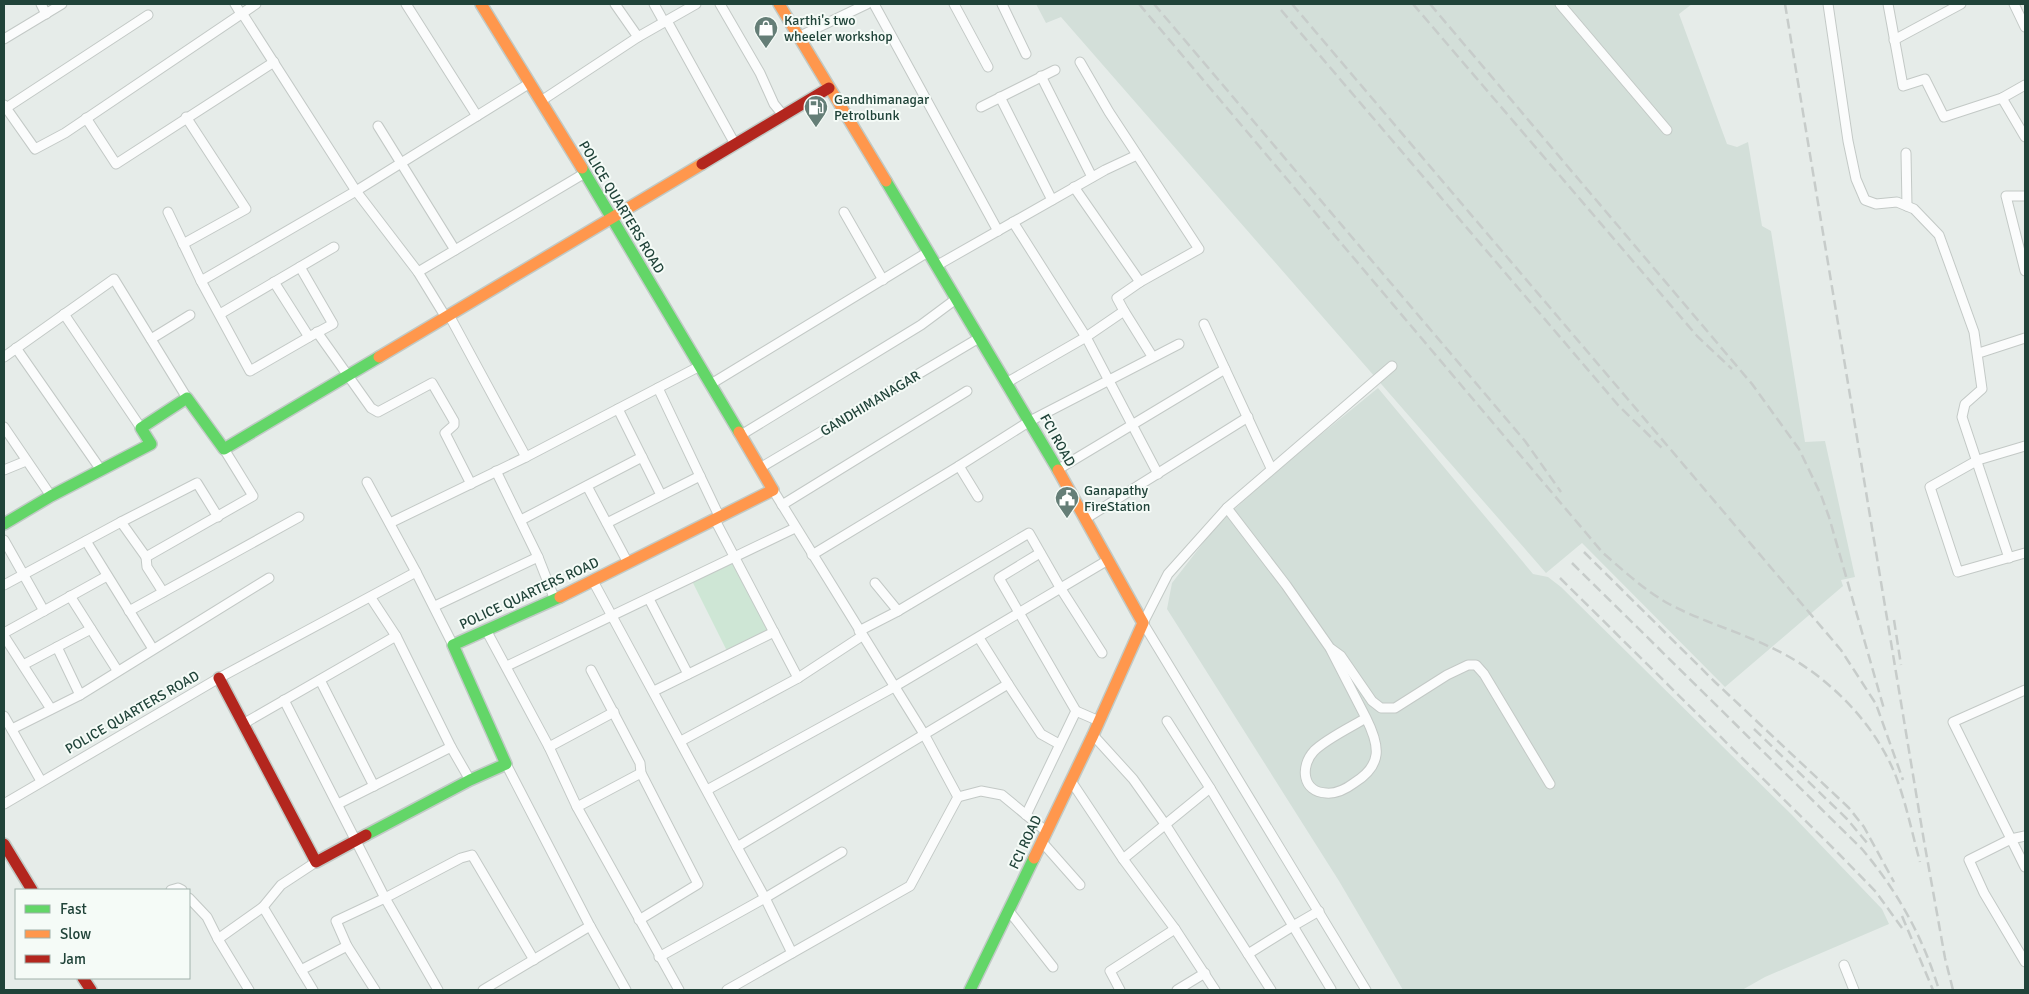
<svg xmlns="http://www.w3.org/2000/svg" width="2029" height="994" font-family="Signika,sans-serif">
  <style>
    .built { fill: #d3dfd9 }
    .green { fill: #cee6d5 }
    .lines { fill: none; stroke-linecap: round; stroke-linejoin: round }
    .street-casing { stroke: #c3c9c6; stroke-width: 11 }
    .fast-casing { stroke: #c1cac6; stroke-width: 14 }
    .slow-casing { stroke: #c1cac6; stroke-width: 14 }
    .jam-casing { stroke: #c1cac6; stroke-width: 14 }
    .street { stroke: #fbfcfc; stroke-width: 9 }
    .fast { stroke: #63d668; stroke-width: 11 }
    .slow { stroke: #ff974d; stroke-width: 11 }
    .jam { stroke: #b3261e; stroke-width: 11 }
    .rail { stroke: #c7ccca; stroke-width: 2.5; stroke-dasharray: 10 5; stroke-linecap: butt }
    .labels { text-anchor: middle; stroke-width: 4; stroke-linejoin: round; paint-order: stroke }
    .poi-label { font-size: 14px; fill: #204339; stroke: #f5fbf7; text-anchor: start }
    .street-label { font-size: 14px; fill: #204339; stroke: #f5fbf7 }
  </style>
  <rect width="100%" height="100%" fill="#e6ece9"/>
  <!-- built -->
  <g class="built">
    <polygon points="1036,4 1692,4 1679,14 1727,144 1737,147 1748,142 1762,226 1771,231 1805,442 1825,441 1855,577 1841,580 1843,586 1725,687 1582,543 1546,573 1061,17 1046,23"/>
    <polygon points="1378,388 1533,574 1548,577 1561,587 1791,814 1882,909 1889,924 1765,977 1742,990 1403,990 1339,881 1167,609 1172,583 1217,525 1281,467"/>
  </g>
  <!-- green -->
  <polygon class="green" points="734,561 771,631 727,651 692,581"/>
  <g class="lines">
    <!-- street casing -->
    <g class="street-casing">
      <g id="street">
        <polyline points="41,4 46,14"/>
        <polyline points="235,4 241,14"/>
        <polyline points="406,4 477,116"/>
        <polyline points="615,4 638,37"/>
        <polyline points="654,4 664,22"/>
        <polyline points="720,4 760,73 774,104 783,115"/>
        <polyline points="874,4 998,231"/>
        <polyline points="954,4 988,67"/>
        <polyline points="1002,4 1026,54"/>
        <polyline points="1560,4 1667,130"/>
        <polyline points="1828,4 1848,141 1856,179 1865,200 1876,204 1897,202 1914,209 1939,235 1974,332 1982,389 1965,404 1962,417 2009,558"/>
        <polyline points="1888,4 1903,86 1925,79 1944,117 2002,98 2025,85"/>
        <polyline points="2014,4 2025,27"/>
        <polyline points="242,13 356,191 418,272 445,316"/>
        <polyline points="667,21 735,144"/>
        <polyline points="798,37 867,4"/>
        <polyline points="4,39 62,4"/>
        <polyline points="1894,40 1961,4"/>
        <polyline points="1041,76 1092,177"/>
        <polyline points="1000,97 1052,200"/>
        <polyline points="2002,98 2025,137"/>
        <polyline points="541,101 638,37 696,4"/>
        <polyline points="4,105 35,149 65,133 256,4"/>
        <polyline points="981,107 1055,70"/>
        <polyline points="6,108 148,15"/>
        <polyline points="86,118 116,164 274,62"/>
        <polyline points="378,126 455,250"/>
        <polyline points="1906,153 1907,206"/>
        <polyline points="1074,187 1140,282 1199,249 1109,112 1080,62"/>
        <polyline points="2025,196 2006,196 2025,271"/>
        <polyline points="168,212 201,281 250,371 309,337"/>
        <polyline points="844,212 883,280"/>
        <polyline points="1013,222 1086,337 1158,474"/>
        <polyline points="183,244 246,209 186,117"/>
        <polyline points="936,266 1105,170 1137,155"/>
        <polyline points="418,272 585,173"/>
        <polyline points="201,281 356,191 530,83"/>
        <polyline points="274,282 309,337 333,324 300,267"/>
        <polyline points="1124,311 1117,298 1140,282"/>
        <polyline points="64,314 141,428"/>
        <polyline points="220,314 334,247"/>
        <polyline points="449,315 526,457 700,366"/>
        <polyline points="1204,324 1271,468"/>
        <polyline points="317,332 371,408 378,412 432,383 454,421 454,425 445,433 471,484"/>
        <polyline points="151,339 190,315"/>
        <polyline points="16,348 101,470"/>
        <polyline points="1979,353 2025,338"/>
        <polyline points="4,357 114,279 187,398"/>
        <polyline points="1006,383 1086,337 1124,311 1152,356"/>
        <polyline points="711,384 928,252"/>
        <polyline points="658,388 720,518"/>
        <polyline points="4,427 51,496"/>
        <polyline points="741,435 921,325 956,299"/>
        <polyline points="2025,446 1978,460 1930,487 1958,572 2025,553"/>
        <polyline points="642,457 661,495"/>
        <polyline points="760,468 979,338"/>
        <polyline points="4,470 26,461"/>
        <polyline points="1057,470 1225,369"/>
        <polyline points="367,482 416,572"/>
        <polyline points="587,486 628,563"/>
        <polyline points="978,497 959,466 1030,421 1179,344"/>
        <polyline points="782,505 967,391"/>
        <polyline points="1227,508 1286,585 1330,648 1341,656 1372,701 1381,708 1395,708 1447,675 1468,665 1476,665 1484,674 1550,784"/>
        <polyline points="1085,519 1248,417"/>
        <polyline points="521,520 642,457 618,409"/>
        <polyline points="715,520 798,678"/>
        <polyline points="121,522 197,483 218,517"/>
        <polyline points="390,523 526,457"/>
        <polyline points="607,523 700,476"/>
        <polyline points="4,540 44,611"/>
        <polyline points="86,541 153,649"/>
        <polyline points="812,555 959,466"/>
        <polyline points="146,557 147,567 163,592"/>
        <polyline points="538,557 555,600"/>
        <polyline points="593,581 737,847 1008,684 979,638"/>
        <polyline points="875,583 898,611 1029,533 1061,589 1102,653"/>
        <polyline points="4,585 121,522 146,557 253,496 224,449"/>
        <polyline points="70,596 117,670"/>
        <polyline points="371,598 396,636"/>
        <polyline points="649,599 688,674"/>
        <polyline points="435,606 538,557 496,471"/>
        <polyline points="129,611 299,517"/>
        <polyline points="486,630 549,747 577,807 679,990"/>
        <polyline points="859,631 898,611"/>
        <polyline points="4,633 107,576"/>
        <polyline points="4,636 51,709"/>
        <polyline points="57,647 80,695"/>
        <path d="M1331,650l35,68c14,28 17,47 -12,65 -8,6 -18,11 -28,10 -24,-1 -26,-27 -12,-42 12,-12 37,-24 52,-33"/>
        <polyline points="23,665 91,629"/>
        <polyline points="507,666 795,528"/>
        <polyline points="591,670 640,763 641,773 698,884 639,920"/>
        <polyline points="320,680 374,786"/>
        <polyline points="1008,684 1041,734 1059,744"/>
        <polyline points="2025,690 1953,722 2025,867"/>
        <polyline points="654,691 774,632"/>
        <polyline points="284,700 385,898 336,921 347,946 301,970 313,990"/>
        <polyline points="1076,711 1099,721"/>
        <polyline points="4,716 41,781"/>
        <polyline points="243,724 396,636 451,747 470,780"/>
        <polyline points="12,729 80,695 269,578"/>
        <polyline points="1093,735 1133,779 1165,824 1271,990"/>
        <polyline points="681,741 798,678 862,636"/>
        <polyline points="549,747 614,712"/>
        <polyline points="506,764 590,926 626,990"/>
        <polyline points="1071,781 1123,859 1175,929 1215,990"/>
        <polyline points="1210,788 1293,926 1248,954"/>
        <polyline points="707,790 894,687 1108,560"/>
        <polyline points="958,797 981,791 1002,795 1047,832"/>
        <polyline points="4,804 219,678 416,572 453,645"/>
        <polyline points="338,804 451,747"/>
        <polyline points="577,807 641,773"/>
        <polyline points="1026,815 1076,711 999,578 1040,553"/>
        <polyline points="2025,836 2011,839 1969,860 1984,893 2025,962"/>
        <polyline points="1042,842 1080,885"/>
        <polyline points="1123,859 1210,788 1167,721"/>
        <polyline points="171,890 178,888 182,890"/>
        <polyline points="189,898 207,917 218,939"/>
        <polyline points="263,907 301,970"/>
        <polyline points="1009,911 1053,967"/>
        <polyline points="1319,911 1293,926 1331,989"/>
        <polyline points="347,946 375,990"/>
        <polyline points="792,953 765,898 842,852"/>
        <polyline points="659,957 765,898 737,847"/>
        <polyline points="1844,965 1854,990"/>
        <polyline points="249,990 218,939 263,907 281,885 316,862"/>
        <polyline points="438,990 385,898 461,858 472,855 534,960"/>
        <polyline points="483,990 590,926"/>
        <polyline points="727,990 910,886 958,797 924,734 773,490"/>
        <polyline points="1120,990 1110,971 1175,929"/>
        <polyline points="1177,990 1205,973"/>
        <polyline points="1366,990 1143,623 1168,574 1227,508 1392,366"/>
      </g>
    </g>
    <!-- fast casing -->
    <g class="fast-casing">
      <g id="fast">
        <polyline points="582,168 739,432"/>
        <polyline points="886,181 1058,470"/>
        <polyline points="4,524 51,496 151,444 141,428 187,398 224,449 379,357"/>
        <polyline points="366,835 470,780 506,764 453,645 560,597"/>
        <polyline points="970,990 1034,858"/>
      </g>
    </g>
    <!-- slow casing -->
    <g class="slow-casing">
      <g id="slow">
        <polyline points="481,4 582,168"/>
        <polyline points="779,4 886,181"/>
        <polyline points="379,357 702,164"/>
        <polyline points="560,597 773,490 739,432"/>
        <polyline points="1034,858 1093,735 1143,623 1058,470"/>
      </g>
    </g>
    <!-- jam casing -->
    <g class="jam-casing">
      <g id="jam">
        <polyline points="702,164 829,88"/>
        <polyline points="219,678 316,862 366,835"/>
        <polyline points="4,844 32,890"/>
        <polyline points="83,978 91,990"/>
      </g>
    </g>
    <!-- street -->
    <use href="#street" class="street"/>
    <!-- fast -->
    <use href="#fast" class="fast"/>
    <!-- slow -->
    <use href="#slow" class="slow"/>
    <!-- jam -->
    <use href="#jam" class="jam"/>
    <!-- rail -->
    <g class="rail">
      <path d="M1139,4l464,549c21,18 41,37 66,51 32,17 68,27 101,43 53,24 103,73 125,127 11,28 17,59 25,88"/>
      <polyline points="1154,4 1525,441 1561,492"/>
      <polyline points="1292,4 1841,650 1876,704 1903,780"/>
      <polyline points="1413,4 1697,336 1732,369"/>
      <polyline points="1430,4 1752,384 1799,449 1821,495 1829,517 1884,709"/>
      <polyline points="1785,4 1924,841 1945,958 1953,990"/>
      <polyline points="1281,10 1618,405 1664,450"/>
      <polyline points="1584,552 1715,682 1849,808 1864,827 1894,882"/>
      <path d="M1572,563l290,286c36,43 61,88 77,141"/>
      <polyline points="1560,578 1838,853 1876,892 1902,928"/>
      <polyline points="1894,620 1901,665"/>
      <polyline points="1754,729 1847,819 1868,844"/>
      <polyline points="1902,916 1933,990"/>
    </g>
  </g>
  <!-- icons -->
  <defs>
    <g id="shop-pin" transform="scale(1.25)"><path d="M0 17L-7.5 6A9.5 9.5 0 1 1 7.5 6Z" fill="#657e77" stroke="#f5fbf7"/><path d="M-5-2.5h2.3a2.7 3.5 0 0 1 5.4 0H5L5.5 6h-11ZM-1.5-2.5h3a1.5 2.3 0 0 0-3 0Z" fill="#fff"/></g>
    <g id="fuel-pin" transform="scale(1.25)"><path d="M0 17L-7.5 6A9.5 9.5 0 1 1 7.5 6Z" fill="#657e77" stroke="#f5fbf7"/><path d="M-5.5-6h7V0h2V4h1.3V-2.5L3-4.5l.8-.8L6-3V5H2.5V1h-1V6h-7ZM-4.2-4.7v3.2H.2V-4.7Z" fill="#fff"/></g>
    <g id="civic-pin" transform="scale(1.25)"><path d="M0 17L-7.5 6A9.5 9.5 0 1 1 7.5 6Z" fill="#657e77" stroke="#f5fbf7"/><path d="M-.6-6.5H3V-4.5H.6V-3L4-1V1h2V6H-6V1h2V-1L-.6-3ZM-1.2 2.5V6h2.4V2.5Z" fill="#fff"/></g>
  </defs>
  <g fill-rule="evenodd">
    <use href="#shop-pin" x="766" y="28"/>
    <use href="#fuel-pin" x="816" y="107"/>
    <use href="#civic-pin" x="1067" y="498"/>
  </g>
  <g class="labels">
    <!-- poi labels -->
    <g class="poi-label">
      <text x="784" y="25">Karthi's two<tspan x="784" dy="16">wheeler workshop</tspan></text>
      <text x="834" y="104">Gandhimanagar<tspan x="834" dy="16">Petrolbunk</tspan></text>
      <text x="1084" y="495">Ganapathy<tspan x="1084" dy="16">FireStation</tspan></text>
    </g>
    <!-- street labels -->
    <g class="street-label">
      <text transform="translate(622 207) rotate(59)" y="5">POLICE QUARTERS ROAD</text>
      <text transform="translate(870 403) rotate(-31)" y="5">GANDHIMANAGAR</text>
      <text transform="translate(1058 440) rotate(61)" y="5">FCI ROAD</text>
      <text transform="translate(529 593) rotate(-25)" y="5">POLICE QUARTERS ROAD</text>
      <text transform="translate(132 712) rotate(-30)" y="5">POLICE QUARTERS ROAD</text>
      <text transform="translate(1025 842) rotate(-65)" y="5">FCI ROAD</text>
    </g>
  </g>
  <!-- border -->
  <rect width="2029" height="994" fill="none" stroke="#204339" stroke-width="10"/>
  <!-- legend -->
  <rect x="15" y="889" width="175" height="90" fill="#f5fbf7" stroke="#a0b1ab"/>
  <rect x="25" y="905" width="25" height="8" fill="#63d668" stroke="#a0b1ab"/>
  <text x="60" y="914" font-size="15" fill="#204339">Fast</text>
  <rect x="25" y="930" width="25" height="8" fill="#ff974d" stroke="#a0b1ab"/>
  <text x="60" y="939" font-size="15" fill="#204339">Slow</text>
  <rect x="25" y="955" width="25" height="8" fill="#b3261e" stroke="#a0b1ab"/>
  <text x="60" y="964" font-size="15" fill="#204339">Jam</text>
</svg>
